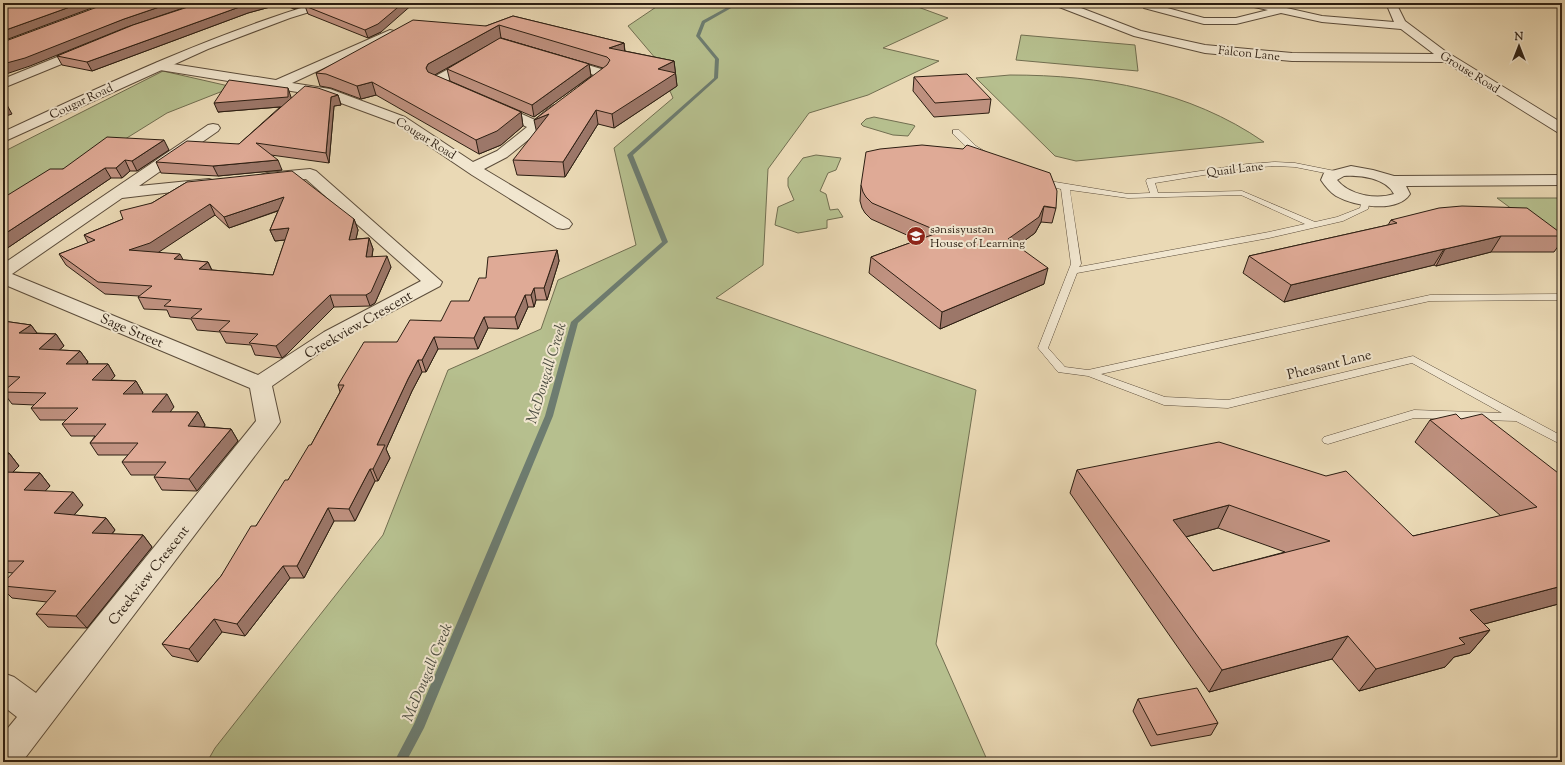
<svg xmlns="http://www.w3.org/2000/svg" width="1565" height="765" font-family="'Sorts Mill Goudy',serif">
  <style>
    .green { fill: #b6bf8e; stroke: #716e50 }
    .lines { fill: none; stroke-linecap: round; stroke-linejoin: round }
    .stream { fill: #6d7c70; fill-rule: evenodd }
    .service-casing { stroke: #5c4d3b; stroke-width: 1 }
    .minor-casing { stroke: #5c4d3b; stroke-width: 2 }
    .tertiary-casing { stroke: #5c4d3b; stroke-width: 2 }
    .service { fill: #f1e6cf; fill-rule: evenodd }
    .minor { fill: #f1e6cf; fill-rule: evenodd }
    .tertiary { fill: #f1e6cf; fill-rule: evenodd }
    .wall { fill: #c09281; stroke: #2c1e12; fill-rule: evenodd }
    .shaded-wall { fill: #9c7769; stroke: #2c1e12 }
    .building { fill: #dfaa96; stroke: #2c1e12; fill-rule: evenodd }
    .labels { text-anchor: middle; stroke-width: 4; stroke-linejoin: round; paint-order: stroke }
    .far-street-label { font-size: 12px; fill: #2c1e12; stroke: #f1e6cf }
    .far-poi-label { font-size: 12px; fill: #2c1e12; stroke: #f1e6cf; text-anchor: start }
    .street-label { font-size: 14px; fill: #2c1e12; stroke: #f1e6cf }
    .water-label { font-size: 15px; font-style: italic; fill: #4c4d41; stroke: #f1e6cf }
  </style>
  <rect width="100%" height="100%" fill="#ead9b5"/>
  <filter id="stains"><feTurbulence type="fractalNoise" baseFrequency=".005" numOctaves="4"/><feColorMatrix values="0 0 0 0 .2 0 0 0 0 .09 0 0 0 0 .02 0 0 0 .5 -.17"/></filter>
  <radialGradient id="worn" r=".72"><stop offset=".6" stop-color="#630" stop-opacity="0"/><stop offset="1" stop-color="#630" stop-opacity=".3"/></radialGradient>
  <!-- green -->
  <g class="green">
    <polygon points="662,3 907,3 948,18 883,48 939,61 868,95 809,113 768,169 763,265 716,298 976,390 936,644 988,762 207,762 215,748 383,535 448,370 541,329 558,280 636,245 614,148 673,98 656,59 628,26"/>
    <polygon points="1021,35 1135,45 1138,71 1016,60"/>
    <polygon points="163,71 233,87 167,113 3,215 3,152"/>
    <path d="M1010,75c90,0 179,15 254,67l-188,19 -21,-5 -79,-78z"/>
    <polygon points="874,117 913,125 915,126 908,136 893,135 863,126 861,124 866,119"/>
    <polygon points="816,155 841,158 836,170 828,173 820,191 826,194 830,210 838,209 843,217 827,220 827,228 798,233 775,225 778,207 794,200 788,186 788,178 803,158"/>
    <polygon points="1497,198 1562,198 1562,246"/>
  </g>
  <g class="lines">
    <!-- stream -->
    <polygon class="stream" points="735,3 740,3 705,23 700,36 719,59 718,78 633,155 668,242 578,323 553,416 424,728 406,762 394,762 414,724 545,416 571,322 662,242 627,155 714,78 715,59 696,36 702,21"/>
    <!-- service casing -->
    <g class="service-casing">
      <g id="service">
        <path d="M953,130h6l17,16 10,6v4c-12,1 -25,-15 -33,-22z"/>
        <path d="M1275,162l20,1 40,8 4,2 -4,2 -40,-8 -20,-1 -28,2 -92,15 3,10 84,-2 73,31 22,-5 23,-9 2,-8 4,-2 4,2 -2,9 -25,12 -74,17 -192,35 -29,75 17,19 23,3 342,-75 132,-1v6l-132,1 -329,73 64,23 63,3 185,-44 149,80v9l-46,-24 -102,-3 -86,26 -4,-1 -2,-3 2,-3 90,-27 88,3 -90,-50 -184,45 -64,-3 -76,-29 -30,-4 -20,-24 33,-84 -10,-75 -14,-3 -10,-3v-4l91,15 22,-1 -4,-12 1,-2 100,-15zM1070,190l58,8 113,-3 64,29 -36,8 -190,35 2,-3z"/>
      </g>
    </g>
    <!-- minor casing -->
    <g class="minor-casing">
      <g id="minor">
        <polygon points="1053,3 1068,3 1141,31 1205,45 1292,53 1434,54 1401,29 1322,22 1281,13 1236,24 1204,24 1144,8 1143,6 1144,4 1149,3 1204,18 1236,18 1268,10 1245,5 1244,3 1264,3 1322,16 1394,22 1386,3 1396,3 1405,21 1445,51 1562,123 1562,133 1557,132 1445,62 1292,61 1205,53 1134,36 1054,5"/>
        <path d="M390,30l4,1 2,2 -2,2 -102,48 38,6 75,28 68,45 24,-11 30,-24 -37,-17 -2,-3 2,-3 5,-1 5,1 35,16c9,-7 18,-19 30,-16l2,3 -2,3 -58,47 -23,12 85,51 3,4 -3,4 -6,1 -6,-1 -85,-53 -77,-52 -73,-27 -162,-26 -4,-1 -2,-3 2,-3 4,-1 116,18z"/>
        <polygon points="87,45 91,46 93,49 91,52 3,88 3,79"/>
        <polygon points="474,55 478,56 480,59 478,62 447,81 464,88 466,91 464,94 454,94 432,84 431,81 432,78"/>
        <polygon points="561,57 608,71 610,74 591,90 581,90 579,87 594,75 557,64 555,61 557,58"/>
        <polygon points="213,124 218,125 220,128 218,131 139,186 209,179 215,181 217,184 215,187 122,198 12,274 258,375 324,332 421,281 306,179 267,183 261,181 259,178 261,175 267,173 310,169 316,171 442,282 440,286 338,340 272,386 280,422 276,428 22,762 3,762 3,734 17,717 3,706 3,673 14,677 36,693 256,421 250,388 3,284 3,264 208,125"/>
        <path d="M1351,166l22,4 21,6 168,-1v10l-156,1 4,8c-13,20 -56,12 -74,2 -6,-4 -11,-10 -15,-16l3,-7zM1344,176c16,-1 42,2 50,18 -18,6 -45,1 -57,-14z"/>
      </g>
    </g>
    <!-- tertiary casing -->
    <g class="tertiary-casing">
      <path id="tertiary" d="M317,3h16l-1,2 -42,13 -82,31 -205,93v-10c103,-48 205,-96 314,-129z"/>
    </g>
    <!-- service -->
    <use href="#service" class="service"/>
    <!-- minor -->
    <use href="#minor" class="minor"/>
    <!-- tertiary -->
    <use href="#tertiary" class="tertiary"/>
  </g>
  <!-- wall -->
  <g class="wall">
    <polygon points="200,3 312,3 294,9 281,4 248,13 92,71 62,65 57,56"/>
    <polygon points="305,6 381,32 368,38 308,14"/>
    <polygon points="513,16 624,43 625,51 674,61 677,86 614,128 598,124 565,177 517,175 513,160 603,68 501,38 589,64 591,76 534,117 450,81 447,69 489,44 434,75 521,112 523,126 501,145 479,154 376,95 361,99 331,88 320,86 316,73 486,26"/>
    <polygon points="914,77 991,99 989,113 934,117 913,91"/>
    <polygon points="338,95 341,105 334,106 329,163 271,155 282,170 218,176 161,173 156,162 239,144 280,107 218,112 291,97 291,98"/>
    <polygon points="169,150 137,171 130,171 122,178 111,178 3,251 3,198 63,169"/>
    <path d="M187,182l167,37 4,11 -2,9 13,-1 4,11 -1,8 19,10 -16,36 -5,3 -36,1 -47,47 -5,4 -27,-3 -4,-10 -25,-2 -6,-11 -23,-2 -6,-11 -21,-2 -3,-7 -23,-1 -6,-12 1,-1 -34,-2 -39,-29 -7,-11 29,-11 -4,-8 39,-16 29,-16zM278,211l-8,19 5,11 10,-1 -12,35 -61,-5 -4,-8 -25,-2 -25,-8 57,-37 14,13z"/>
    <polygon points="861,185 1056,208 1052,223 1041,222 1035,233 1017,246 1044,284 940,329 869,273 871,257 918,240 871,219 865,213 862,208 860,201"/>
    <polygon points="1391,220 1562,234 1562,241 1554,252 1491,252 1436,266 1434,265 1284,302 1243,273 1249,256 1388,225"/>
    <polygon points="557,250 559,261 547,300 536,300 534,307 528,307 518,329 488,328 478,349 438,349 426,372 422,372 412,391 386,449 390,458 378,481 375,481 355,521 334,521 304,578 290,578 245,636 222,632 198,662 172,656 162,644 221,576 288,480 311,445 340,392 338,385 397,342 441,321 469,301 486,278"/>
    <polygon points="3,321 31,325 37,333 56,334 64,346 59,350 80,351 88,362 87,364 108,364 115,376 111,380 136,381 143,393 142,394 174,407 169,412 198,412 205,425 204,427 231,429 238,441 197,491 162,490 154,477 156,475 131,475 122,462 128,455 98,455 90,443 95,436 71,436 62,424 66,420 40,420 31,408 35,405 12,404 3,392 3,391 7,388 3,388"/>
    <path d="M1461,419l101,57v127l-78,21 6,6 -20,23 -16,4 -9,10 -86,24 -27,-32 -123,33 -139,-199 7,-23 336,66 88,-20 -86,-74 15,-22zM1218,528l67,24 -72,19 -27,-34z"/>
    <polygon points="3,453 9,453 19,466 13,472 40,473 50,486 45,491 83,505 74,515 106,518 115,530 112,534 143,535 152,547 87,628 48,627 36,614 47,602 12,598 3,589 3,583 13,573 3,572"/>
    <polygon points="1138,699 1218,723 1211,735 1151,746 1133,711"/>
  </g>
  <!-- shaded-wall -->
  <g class="shaded-wall">
    <polygon points="81,3 105,3 3,41 3,31"/>
    <polygon points="171,3 198,3 127,27 30,66 3,75 3,64 124,19"/>
    <polygon points="253,3 281,3 281,4 248,13 92,71 87,62 245,5"/>
    <polygon points="292,3 312,3 294,9"/>
    <polygon points="403,3 414,3 381,32 368,38 365,30"/>
    <polygon points="499,25 501,38 431,77 430,81 426,68 428,64"/>
    <polygon points="624,43 625,55 609,48"/>
    <polygon points="674,61 677,86 614,128 612,114 658,69"/>
    <polygon points="589,64 591,76 534,117 532,105"/>
    <polygon points="372,82 376,95 361,99 357,86"/>
    <polygon points="288,88 291,97 291,106 218,112 214,103"/>
    <polygon points="338,95 341,105 334,106 329,163 326,153 331,97"/>
    <polygon points="7,105 12,114 3,117 3,106"/>
    <polygon points="596,110 598,124 565,177 563,162"/>
    <polygon points="521,112 523,126 501,145 479,154 476,140"/>
    <polygon points="549,114 537,134 534,120"/>
    <polygon points="164,140 169,150 137,171 132,161"/>
    <polygon points="125,160 130,171 122,178 116,168"/>
    <polygon points="278,160 282,170 218,176 213,166"/>
    <polygon points="105,168 111,178 3,251 3,235"/>
    <polygon points="284,197 288,207 229,228 224,217"/>
    <polygon points="210,204 215,215 156,254 129,250"/>
    <polygon points="1044,206 1041,222 1035,233 1005,255 1008,239"/>
    <polygon points="354,219 358,230 353,252 349,240"/>
    <polygon points="289,228 293,239 275,241 270,230"/>
    <polygon points="1501,236 1491,252 1436,266 1445,249"/>
    <polygon points="369,238 373,249 370,269 366,257"/>
    <polygon points="1444,249 1434,265 1284,302 1291,285"/>
    <polygon points="557,250 559,261 547,300 544,288"/>
    <polygon points="180,254 186,265 174,259"/>
    <polygon points="387,256 391,267 375,303 370,306 366,295"/>
    <polygon points="208,262 213,273 199,269"/>
    <polygon points="1048,268 1044,284 940,329 942,312"/>
    <polygon points="534,288 536,300 534,307 531,295"/>
    <polygon points="330,295 334,307 287,354 282,358 276,346"/>
    <polygon points="525,295 528,307 518,329 515,317"/>
    <polygon points="484,317 488,328 478,349 474,338"/>
    <polygon points="31,325 39,336 19,333"/>
    <polygon points="56,334 64,346 47,361 39,349"/>
    <polygon points="434,337 438,349 426,372 422,360"/>
    <polygon points="80,351 88,362 74,376 66,364"/>
    <polygon points="418,360 422,372 412,391 386,449 390,458 378,481 373,469 377,445 408,379"/>
    <polygon points="108,364 115,376 100,392 92,380"/>
    <polygon points="136,381 143,393 131,407 123,394"/>
    <polygon points="167,394 174,407 160,425 152,412"/>
    <polygon points="198,412 205,425 195,439 188,426"/>
    <polygon points="231,429 238,441 197,491 189,479"/>
    <polygon points="9,453 19,466 3,482 3,460"/>
    <polygon points="370,469 375,481 355,521 349,509"/>
    <polygon points="40,473 50,486 34,503 24,490"/>
    <polygon points="73,492 83,505 64,526 54,513"/>
    <polygon points="1229,505 1218,528 1163,543 1173,520"/>
    <polygon points="328,508 334,521 304,578 297,566"/>
    <polygon points="106,518 115,530 101,546 92,533"/>
    <polygon points="143,535 152,547 87,628 76,616"/>
    <polygon points="283,566 290,578 245,636 237,624"/>
    <polygon points="1562,586 1562,603 1451,633 1470,610"/>
    <polygon points="214,619 222,632 198,662 189,649"/>
    <polygon points="1490,630 1470,653 1454,657 1445,667 1359,691 1376,669 1459,638"/>
    <polygon points="1348,636 1332,659 1209,692 1222,670"/>
  </g>
  <!-- building -->
  <g class="building">
    <polygon points="3,3 81,3 3,31"/>
    <polygon points="108,3 171,3 124,19 25,58 3,64 3,42"/>
    <polygon points="200,3 253,3 245,5 87,62 57,56 133,25"/>
    <polygon points="316,3 403,3 378,24 365,30 305,6"/>
    <polygon points="513,16 624,43 609,48 674,61 658,69 676,73 612,114 596,110 563,162 513,160 549,114 534,120 607,65 610,60 607,57 499,25 428,64 426,68 428,72 521,112 497,131 476,140 372,82 357,86 326,74 316,73 413,20 486,26"/>
    <polygon points="500,38 589,64 532,105 447,69"/>
    <polygon points="967,74 991,99 935,103 914,77"/>
    <polygon points="229,80 288,88 288,97 214,103"/>
    <polygon points="305,86 318,88 338,95 331,97 326,153 256,143 278,160 213,166 156,162 187,141 239,144"/>
    <polygon points="107,137 164,140 132,161 125,160 116,168 105,168 3,235 3,198 50,169 63,169"/>
    <polygon points="922,145 963,149 967,145 1050,173 1057,191 1056,208 1044,206 1039,217 1008,239 1048,268 942,312 871,257 940,232 872,203 866,197 863,192 861,185 866,152 880,149"/>
    <path d="M292,171l62,48 -5,21 20,-2 -3,19 21,-1 -16,36 -5,3h-36l-49,47 -5,4 -27,-3 9,-9 -39,-3 11,-10 -39,-3 11,-9 -38,-3 7,-6 -33,-3 14,-11 -54,-4 -39,-28 36,-14 -11,-5 39,-16 -3,-8 32,-8 35,-21zM284,197l-14,33 19,-2 -16,47 -74,-6 9,-7 -34,-3 6,-5 -51,-4 21,-7 60,-39 14,13z"/>
    <polygon points="1462,206 1527,208 1562,234 1562,236 1501,236 1445,249 1444,249 1291,285 1249,256 1397,223 1391,220 1439,208"/>
    <polygon points="557,250 544,288 534,288 531,295 525,295 515,317 484,317 474,338 434,337 422,360 418,360 408,379 377,445 385,445 373,469 370,469 349,509 328,508 297,566 283,566 237,624 214,619 189,649 162,644 221,576 251,526 256,526 285,480 288,480 309,445 311,445 344,385 338,385 364,342 397,342 410,320 441,321 451,301 469,301 479,278 486,278 488,257"/>
    <polygon points="3,321 31,325 19,333 56,334 39,349 80,351 66,364 108,364 92,380 136,381 123,394 167,394 152,412 198,412 188,426 231,429 189,479 154,477 166,462 122,462 138,443 90,443 106,424 62,424 78,408 31,408 46,393 3,392 20,377 3,376"/>
    <path d="M1456,414l5,5 21,-5 80,62v110l-92,24 20,20 -31,8 6,6 -89,25 -28,-33 -126,34 -145,-200 142,-28 107,34 20,-5 67,65 124,-29 -107,-87zM1229,505l101,36 -117,30 -40,-51z"/>
    <polygon points="3,453 9,453 3,460"/>
    <polygon points="3,472 40,473 24,490 73,492 54,513 106,518 92,533 143,535 76,616 36,614 56,591 3,586 3,583 24,561 3,561"/>
    <polygon points="1197,688 1218,723 1157,735 1138,699"/>
    <polygon points="80,760 118,762 79,762"/>
  </g>
  <!-- icons -->
  <defs>
    <g id="school-disc" transform="scale(1)"><circle r="9.5" fill="#8f2418" stroke="#f1e6cf"/><path d="M0-5L7-2L0 1L-7-2ZM-4 1L0 2.5L4 1V4Q0 6-4 4Z" fill="#fff"/></g>
  </defs>
  <g fill-rule="evenodd">
    <use href="#school-disc" x="916" y="236"/>
  </g>
  <g class="labels">
    <!-- far-street labels -->
    <g class="far-street-label">
      <text transform="translate(1249 53) rotate(6)" y="4">Falcon Lane</text>
      <text transform="translate(1470 72) rotate(32)" y="4">Grouse Road</text>
      <text transform="translate(81 101) rotate(-25)" y="4">Cougar Road</text>
      <text transform="translate(426 138) rotate(32)" y="4">Cougar Road</text>
      <text transform="translate(1235 169) rotate(-7)" y="4">Quail Lane</text>
    </g>
    <!-- far-poi labels -->
    <g class="far-poi-label">
      <text x="930" y="233">sənsisyustən<tspan x="930" dy="14">House of Learning</tspan></text>
    </g>
    <!-- street labels -->
    <g class="street-label">
      <text transform="translate(358 324) rotate(-30)" y="5">Creekview Crescent</text>
      <text transform="translate(132 330) rotate(23)" y="5">Sage Street</text>
      <text transform="translate(1329 364) rotate(-14)" y="5">Pheasant Lane</text>
      <text transform="translate(148 575) rotate(-52)" y="5">Creekview Crescent</text>
    </g>
    <!-- water labels -->
    <g class="water-label">
      <text transform="translate(546 373) rotate(-73)" y="5">McDougall Creek</text>
      <text transform="translate(427 672) rotate(-67)" y="5">McDougall Creek</text>
    </g>
  </g>
  <!-- margin -->
  <rect width="1565" height="765" fill="none" stroke="#ead9b5" stroke-width="16"/>
  <rect x="4" y="4" width="1557" height="757" fill="none" stroke="#2c1e12" stroke-width="2"/>
  <rect x="8" y="8" width="1549" height="749" fill="none" stroke="#2c1e12"/>
  <!-- north arrow -->
  <g transform="translate(1519 46)" stroke="#f1e6cf" stroke-width="3" paint-order="stroke">
  <path d="M0-3L7 15L0 10L-7 15Z" fill="#2c1e12"/>
  <text y="-6" font-size="11" font-weight="bold" text-anchor="middle" fill="#2c1e12">N</text>
  </g>
  <rect width="100%" height="100%" filter="url(#stains)"/>
  <rect width="100%" height="100%" fill="url(#worn)"/>
</svg>
